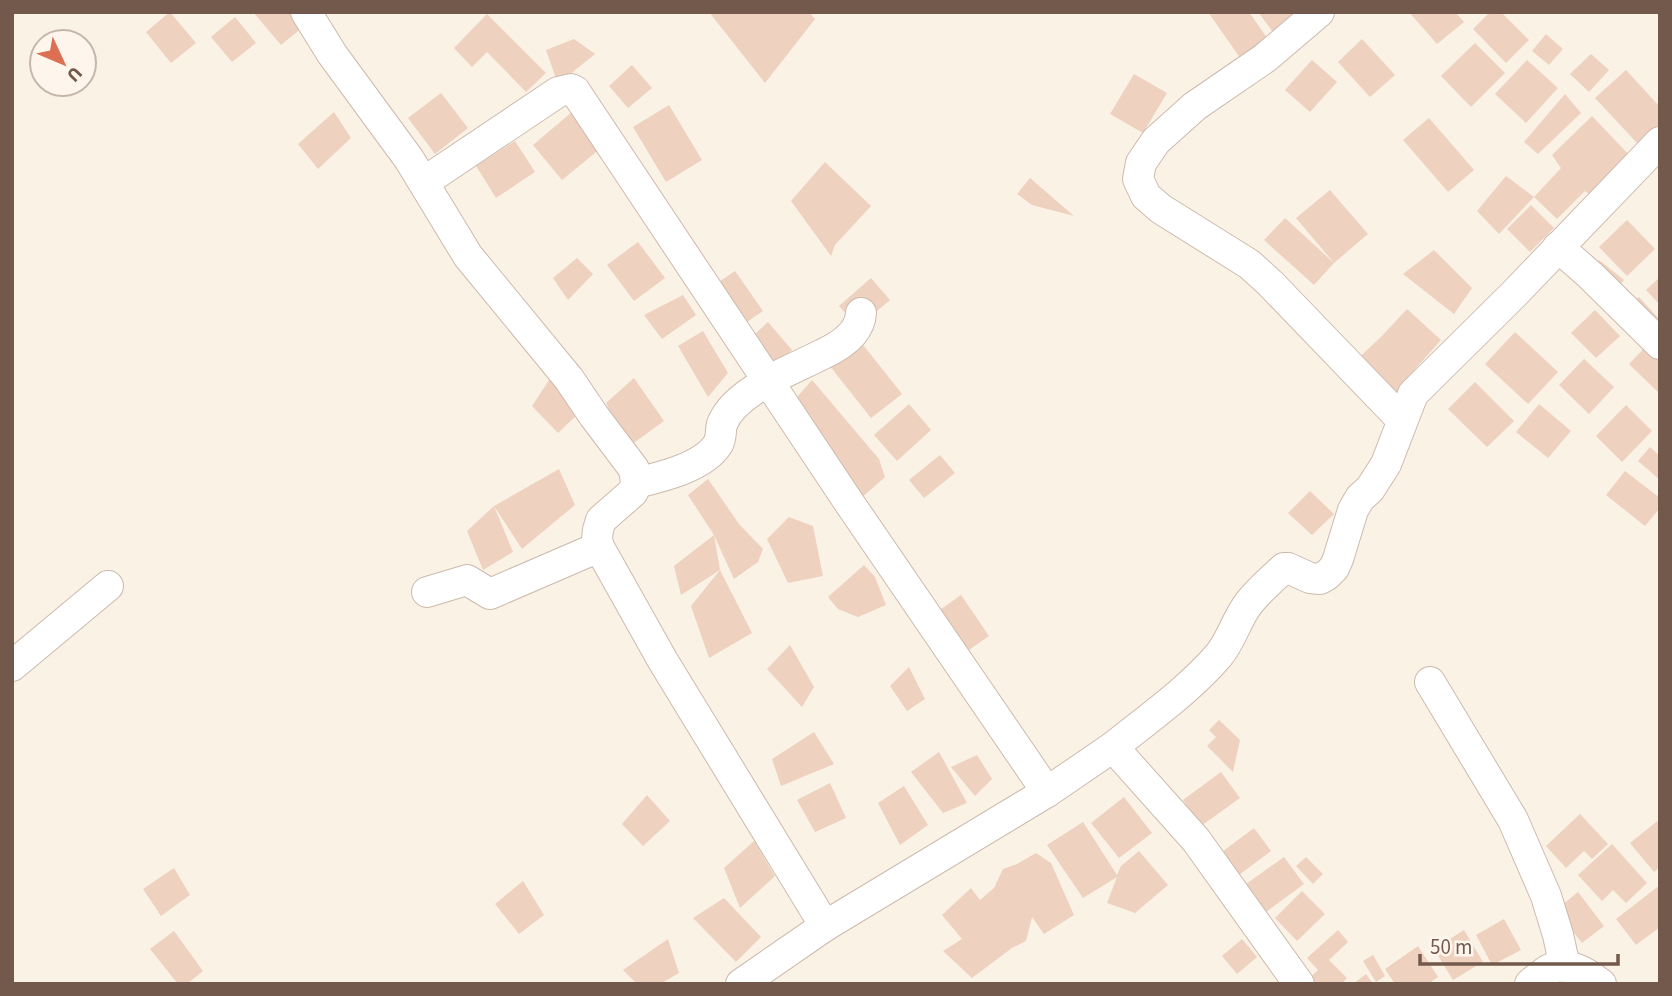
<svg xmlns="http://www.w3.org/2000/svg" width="1672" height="996" font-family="'Source Sans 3',sans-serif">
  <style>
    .building { fill: #eed1bf }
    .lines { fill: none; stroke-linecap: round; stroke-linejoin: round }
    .minor-casing { stroke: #ccbaad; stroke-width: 32 }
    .minor { stroke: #fff; stroke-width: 30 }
  </style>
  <rect width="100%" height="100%" fill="#fbf2e6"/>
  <!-- building -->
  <g class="building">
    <polygon points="170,12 196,43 171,63 146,32"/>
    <polygon points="253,12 290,12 303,27 281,45"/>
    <polygon points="709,12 809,12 815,19 765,83"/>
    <polygon points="1208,12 1249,12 1272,45 1245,65"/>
    <polygon points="1258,12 1322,12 1281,43"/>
    <polygon points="1409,12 1455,12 1464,22 1437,44"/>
    <polygon points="1490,12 1501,12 1529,40 1506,63 1473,29"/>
    <polygon points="487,14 546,73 526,92 487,52 472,67 454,48"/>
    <polygon points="235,17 256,43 232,62 211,37"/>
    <polygon points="1546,34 1563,49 1549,65 1532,51"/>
    <polygon points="574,39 595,54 558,84 546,50"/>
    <polygon points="1362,39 1395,75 1370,97 1338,62"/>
    <polygon points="1475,43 1505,73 1471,107 1441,76"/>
    <polygon points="1591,54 1609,70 1589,92 1570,74"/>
    <polygon points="1312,60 1337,82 1310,112 1285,90"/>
    <polygon points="1527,60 1558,88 1526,123 1495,94"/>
    <polygon points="632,65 652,88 628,108 609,86"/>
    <polygon points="1626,70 1660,107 1660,124 1638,144 1595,98"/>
    <polygon points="1134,74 1167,93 1143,133 1110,114"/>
    <polygon points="441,93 468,128 435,154 408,118"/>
    <polygon points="1565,94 1581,113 1538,154 1524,142"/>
    <polygon points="669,105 702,160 666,182 633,127"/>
    <polygon points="334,112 351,138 318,169 298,144"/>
    <polygon points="572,112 601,148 562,180 533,145"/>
    <polygon points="1592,116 1633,159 1593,197 1585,191 1557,219 1534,197 1499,234 1477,211 1506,176 1534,197 1561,168 1552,155"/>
    <polygon points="1429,118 1474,170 1448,192 1403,140"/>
    <polygon points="515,141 535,172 496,198 476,166"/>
    <polygon points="825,162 871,206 835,245 831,256 791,201"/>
    <polygon points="1030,178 1074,216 1032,205 1017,194"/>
    <polygon points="1330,190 1368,234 1334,263 1314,285 1264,240 1285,218 1334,263 1296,218"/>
    <polygon points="1531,205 1554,228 1530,252 1507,229"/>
    <polygon points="1627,220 1655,249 1627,276 1599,247"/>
    <polygon points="638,242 665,278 634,301 607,265"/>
    <polygon points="1434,250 1472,288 1454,314 1403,274"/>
    <polygon points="577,258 593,274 568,300 553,278"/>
    <polygon points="1599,260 1624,280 1615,291 1590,271"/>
    <polygon points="735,271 763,311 738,328 710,288"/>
    <polygon points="1660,277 1660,305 1646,290"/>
    <polygon points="871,278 890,300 858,327 839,306"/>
    <polygon points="683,295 696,315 662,339 644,315"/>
    <polygon points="1639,297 1660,320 1660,331 1631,304"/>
    <polygon points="1407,309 1441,340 1416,368 1390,402 1350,366 1382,336"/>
    <polygon points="1595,310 1620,336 1596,358 1571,333"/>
    <polygon points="768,322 792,350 769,370 745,343"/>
    <polygon points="703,331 728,373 708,397 678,346"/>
    <polygon points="1515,332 1558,372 1528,404 1485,364"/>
    <polygon points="860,341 902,394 871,418 829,365"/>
    <polygon points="1649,343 1660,354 1660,394 1629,364"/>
    <polygon points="1584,359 1614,387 1589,414 1559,385"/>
    <polygon points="553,374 581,411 558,433 532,406"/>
    <polygon points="634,378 664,421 628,447 606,403"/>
    <polygon points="812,380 879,459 885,477 859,500 791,404"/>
    <polygon points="1475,382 1514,421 1487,447 1448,409"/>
    <polygon points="909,404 931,430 897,461 874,435"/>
    <polygon points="1539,404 1571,431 1548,458 1516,432"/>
    <polygon points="1626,405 1652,431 1622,462 1596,436"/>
    <polygon points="1650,447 1660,456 1660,480 1638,461"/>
    <polygon points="940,455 955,473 924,498 909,480"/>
    <polygon points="559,469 575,505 522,549 494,506 513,552 483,570 467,531 494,506"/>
    <polygon points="1625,471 1660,498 1660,508 1645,526 1606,495"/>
    <polygon points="708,479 739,524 763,549 758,562 734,579 714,535 720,570 681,595 674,566 714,535 688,495"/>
    <polygon points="1310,491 1334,514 1312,535 1288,513"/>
    <polygon points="789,517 813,526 823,576 788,583 767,539"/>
    <polygon points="864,565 875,577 886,605 858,617 838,609 828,597"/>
    <polygon points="720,570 752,633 709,658 691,606"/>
    <polygon points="961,595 989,636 966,652 937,612"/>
    <polygon points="790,645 814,687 802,707 767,669"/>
    <polygon points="909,667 925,699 907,711 890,686"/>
    <polygon points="1219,720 1240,740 1233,772 1207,746 1216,737 1209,730"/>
    <polygon points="814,732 834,764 781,786 772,759"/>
    <polygon points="939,752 967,803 943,813 911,772"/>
    <polygon points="977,755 992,779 975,796 951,767"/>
    <polygon points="1221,772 1240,798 1201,826 1183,800"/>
    <polygon points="830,783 846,818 815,832 797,800"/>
    <polygon points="904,786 928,825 900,845 878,803"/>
    <polygon points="647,795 670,821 643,846 622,824"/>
    <polygon points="1124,797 1152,833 1119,858 1091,823"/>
    <polygon points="1580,814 1608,844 1592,859 1584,851 1566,868 1546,846"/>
    <polygon points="1660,819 1660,867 1654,872 1630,843"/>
    <polygon points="1083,822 1117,875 1121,866 1139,851 1168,885 1135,913 1107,903 1117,877 1083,898 1047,845"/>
    <polygon points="1254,828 1271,851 1239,875 1222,852"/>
    <polygon points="754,841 775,876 740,908 724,868"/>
    <polygon points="1612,844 1647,883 1626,903 1613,890 1602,901 1578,875"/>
    <polygon points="1036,853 1051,863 1074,915 1044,934 1032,917 1026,941 1012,948 972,978 943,951 962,939 942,915 971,888 980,900 994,888 1003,869 1017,864"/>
    <polygon points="1284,857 1304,884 1266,912 1246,884"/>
    <polygon points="1306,857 1323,874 1313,884 1296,866"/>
    <polygon points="174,868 190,895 161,916 143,889"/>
    <polygon points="523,881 544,915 519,934 495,904"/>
    <polygon points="1660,885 1660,927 1636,945 1616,919"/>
    <polygon points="1302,891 1325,914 1297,941 1275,918"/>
    <polygon points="1578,892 1604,926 1582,943 1556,910"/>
    <polygon points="724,898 761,937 736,962 693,918"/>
    <polygon points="1504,919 1521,950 1492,965 1476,935"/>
    <polygon points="1338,930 1348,942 1329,960 1347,978 1341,984 1307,984 1305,982 1318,970 1307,958"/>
    <polygon points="1464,930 1483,962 1453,980 1434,949"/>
    <polygon points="174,931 203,971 187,984 178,984 150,949"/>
    <polygon points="668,939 679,973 660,984 637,984 623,970"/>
    <polygon points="1242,939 1257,957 1237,974 1222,956"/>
    <polygon points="1418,946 1438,977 1428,984 1395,984 1385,969"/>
    <polygon points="1373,955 1385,976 1376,982 1363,961"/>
    <polygon points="1366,974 1373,984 1353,984"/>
  </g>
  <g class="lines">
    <!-- minor casing -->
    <g class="minor-casing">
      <g id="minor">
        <polyline points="306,12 332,54 409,159 468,256 569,379 594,416 634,469 636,483 633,492 601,520 598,530 597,539 599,547 663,661 825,926 741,984"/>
        <polyline points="1319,12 1265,58 1195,106 1156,141 1141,163 1138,179 1146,196 1161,209 1249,264 1270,283 1402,420"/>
        <polyline points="424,182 558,92 571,89 575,91 848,501 1047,792"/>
        <polyline points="1558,247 1590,275 1660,344"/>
        <path d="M636,483c25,-6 68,-16 82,-39 4,-7 2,-13 4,-20 3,-7 7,-13 12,-18 24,-24 59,-37 89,-52 17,-8 37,-21 38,-41"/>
        <polyline points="427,592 467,580 490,594 599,547"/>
        <polyline points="12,666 108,586"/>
        <polyline points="1430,682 1513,820 1546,896 1558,935 1565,967"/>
        <path d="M1113,747c36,-29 76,-57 106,-92 13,-16 18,-37 30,-52 10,-13 23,-24 35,-35h4l22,10 10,1 7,-4 7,-7 4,-9 15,-49 7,-12 10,-9 16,-25 27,-70 101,-100 146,-152"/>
        <polyline points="825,926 1047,792 1113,747 1196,840 1299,984"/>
        <path d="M1530,984c6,-5 12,-10 18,-14 19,-10 38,2 53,14"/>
      </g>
    </g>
    <!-- minor -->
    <use href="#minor" class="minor"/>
  </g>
  <!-- border -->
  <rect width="1672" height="996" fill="none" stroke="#72594c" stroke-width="28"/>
  <!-- north arrow -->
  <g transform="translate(63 63) rotate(134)"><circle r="33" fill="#fef6ec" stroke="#c6b7ac" stroke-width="2"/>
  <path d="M0-5L12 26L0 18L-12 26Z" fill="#dc7053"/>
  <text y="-10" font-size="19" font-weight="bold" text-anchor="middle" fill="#72594c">U</text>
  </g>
  <!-- scale -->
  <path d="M1420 954v10h198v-10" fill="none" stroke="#72594c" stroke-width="3.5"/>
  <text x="1430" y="954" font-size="21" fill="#72594c" stroke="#fef6ec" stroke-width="5" paint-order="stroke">50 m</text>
</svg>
